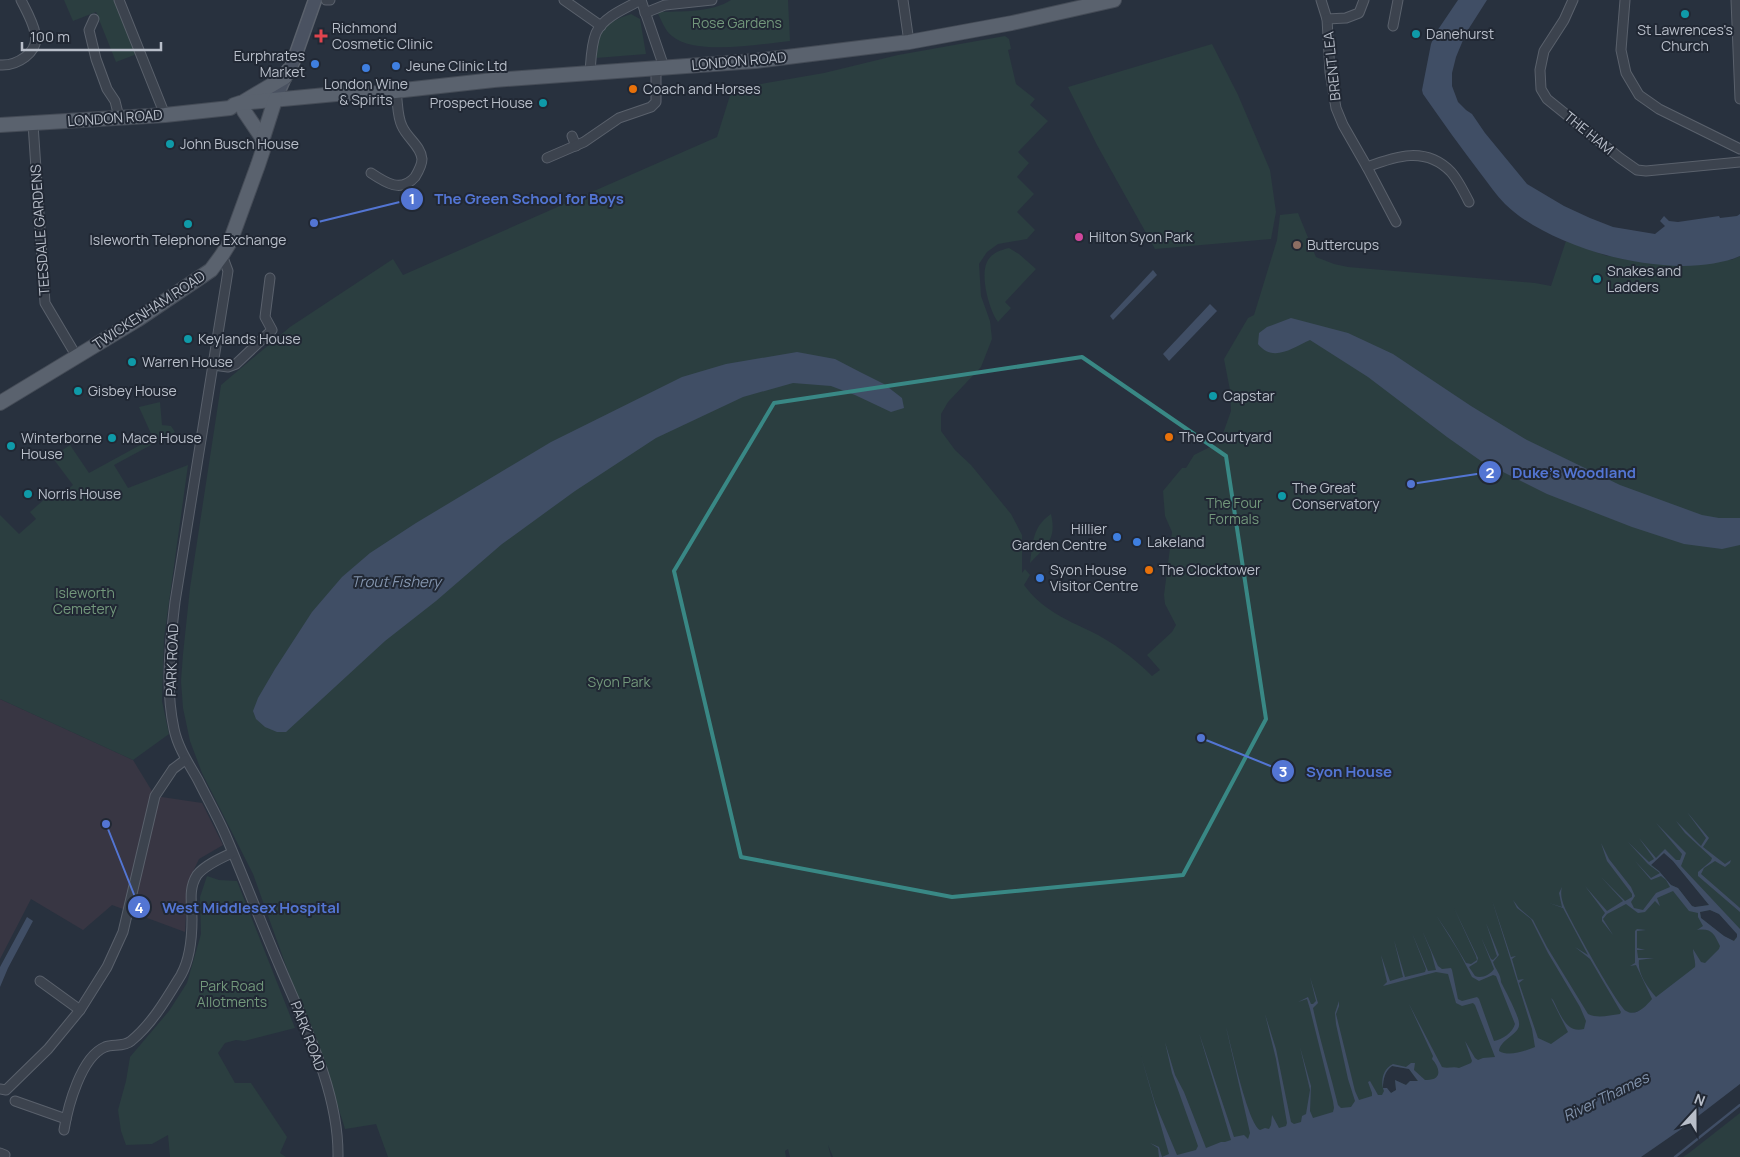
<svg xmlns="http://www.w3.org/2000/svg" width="1740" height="1157" font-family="Manrope,sans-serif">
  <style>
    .medical { fill: #383643 }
    .green { fill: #2b3e40; fill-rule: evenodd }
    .water { fill: #404e65; fill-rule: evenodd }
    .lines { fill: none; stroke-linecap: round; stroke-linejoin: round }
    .stream { stroke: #404e65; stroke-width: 2.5 }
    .street-casing { stroke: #5a616c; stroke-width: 11 }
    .secondary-casing { stroke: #5a616c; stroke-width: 15 }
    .primary-casing { stroke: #454c57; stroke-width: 16 }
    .street { stroke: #3c434e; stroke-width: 9 }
    .secondary { stroke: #4a5261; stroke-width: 12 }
    .primary { stroke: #5a626e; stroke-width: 14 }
    .marked { fill: none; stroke: #398885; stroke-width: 4; stroke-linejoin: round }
    .culture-dot { fill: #0f9aa8; stroke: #212834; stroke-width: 2 }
    .health-dot { fill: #e0444e; stroke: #212834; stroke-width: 2 }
    .shop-dot { fill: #3f7fe0; stroke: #212834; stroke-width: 2 }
    .food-dot { fill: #e8710a; stroke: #212834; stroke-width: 2 }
    .hotel-dot { fill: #d1479c; stroke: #212834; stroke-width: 2 }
    .education-dot { fill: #8d6e63; stroke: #212834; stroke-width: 2 }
    .labels { text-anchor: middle; stroke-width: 4; stroke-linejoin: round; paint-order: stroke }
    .park-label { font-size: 14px; fill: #72977b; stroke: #212834 }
    .poi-label { font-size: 14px; fill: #b8bec9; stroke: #212834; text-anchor: start }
    .street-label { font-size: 14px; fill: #b8bec9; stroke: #212834 }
    .water-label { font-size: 15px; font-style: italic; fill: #8394ad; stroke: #212834 }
    .leader { fill: none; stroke: #5375d3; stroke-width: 2 }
    .callout-dot { fill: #5375d3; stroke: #212834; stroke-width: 2 }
    .mark-label { font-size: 15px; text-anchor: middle; font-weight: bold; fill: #fff }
    .callout-label { font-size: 15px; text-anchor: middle; font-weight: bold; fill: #5375d3; stroke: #212834; stroke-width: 4; stroke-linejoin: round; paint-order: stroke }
  </style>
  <rect width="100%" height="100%" fill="#28313e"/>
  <!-- medical -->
  <polygon class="medical" points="0,699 133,760 155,796 202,803 223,845 199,859 188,882 185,932 112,905 83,930 31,899 0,959"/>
  <!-- green -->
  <g class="green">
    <polygon points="64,0 115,0 137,54 116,62 96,12 73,21"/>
    <path d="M731,0h57l2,41c-30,3 -94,15 -118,-5 -7,-5 -11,-17 -15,-24 24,-1 54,1 74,-12z"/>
    <path d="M631,14l9,5 6,35 -50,4c3,-29 8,-35 35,-44z"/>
    <path d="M1005,36l4,3 2,10 -3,1 8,34 19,15 -5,6 18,16 -30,31 11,11 -12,14 17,17 -17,18 18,18 -8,9 -29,5 -11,8 -8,12 2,32 9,25 2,18 -11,28 -33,35 -7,12v17l14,19 16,15 40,49 11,21v38l3,-4 5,6 -6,10c18,24 40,34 66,46 23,11 44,27 62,45l8,-6 -13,-15 25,-23 4,-7 -11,-21 -1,-9 8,-63 -7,-16 -2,-25 19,-23h4l8,-13 26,-13 11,-31 -1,-21 -6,-31 24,-41 6,-3 23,-75 3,-25 18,-2 18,44 18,7 14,3 187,16 16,3 15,-45 41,15 124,4 9,-4v714l-462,187h-445l-5,-12 3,12h-41l-2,-8 -3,2 1,6h-398l-12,-33 -31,5 -11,-35 -35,-92 -46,-128 -51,-101 -12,-32 -7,-33 -2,-27 2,-27 7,-66 31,-203 69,-58 103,-68 10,16 314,-138 15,-48 92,-16 74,-18zM1664,853l9,8 36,44 -14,2 -3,-1 -14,-18 -7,-3 -12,-14 -8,-7zM1710,910l9,4 19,20 -1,3 -4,4 -9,-5 -23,-18 -1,-6zM1392,1066l17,3 9,13 -8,-1 -4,4 -11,-5 1,10 -5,3 -8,-5c0,-9 2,-17 9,-22z"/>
    <polygon points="1212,44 1238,95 1270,170 1276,212 1271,239 1155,249 1097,145 1068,87"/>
    <path d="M1009,248l10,6 17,15 -31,33 6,6 -13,14c-9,-12 -18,-46 -11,-60 4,-9 14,-12 22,-14z"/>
    <polygon points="160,402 162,425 171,426 175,432 114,465 128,488 188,465 164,638 162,701 169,734 133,760 0,699 0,515 19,534 36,519 30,512 55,490 60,497 73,485 52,457 70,445 89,473 153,438 139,407"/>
    <path d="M1051,514c6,26 -5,32 -21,49 3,-20 2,-36 21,-49z"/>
    <polygon points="207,876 219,880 237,881 295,1028 244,1041 236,1040 225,1043 218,1053 235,1083 251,1083 287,1137 280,1153 286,1157 170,1157 168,1135 152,1144 126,1145 121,1131 118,1110 126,1081 130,1057 169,1011 187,983 201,934 200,897"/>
    <polygon points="1740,1113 1740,1157 1683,1157 1689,1153"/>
  </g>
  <!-- water -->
  <g class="water">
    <path d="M1458,0h29l-21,33 -10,24 -4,16v13l6,16 8,8 6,4 13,19 42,51 37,22 26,12 23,9 42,7 10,-8 -5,-5 4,-5 5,5 9,1 41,-6 1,2 17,-2 3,-2v42c-63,27 -187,-5 -235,-52 -9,-9 -16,-20 -24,-30 -20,-26 -39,-53 -58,-80l-1,-4 9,-46 4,-10z"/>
    <polygon points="1153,270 1157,275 1113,320 1110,316"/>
    <polygon points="1210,304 1217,311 1169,361 1163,354"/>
    <path d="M1291,318l57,15 45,21 78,52 56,34 93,45 82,30 17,3h21v27l-18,4 -38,-5 -52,-17 -85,-33 -66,-33 -34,-24 -79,-60 -58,-37c-18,8 -37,23 -52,4l1,-11 8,-6z"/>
    <polygon points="797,352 835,359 860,372 884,384 902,398 904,408 891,412 855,395 831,386 793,383 743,397 656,438 575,491 502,544 436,601 385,641 286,732 277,732 265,727 256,719 253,711 258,698 275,669 312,612 342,577 370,553 416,523 551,442 682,377 726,364"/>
    <polygon points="1687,812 1709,838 1703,847 1725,864 1731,860 1730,863 1725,867 1715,861 1704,868 1701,874 1740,908 1740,912 1698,876 1698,872 1711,861 1712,858 1685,833 1676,821 1701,846 1706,838"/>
    <path d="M1656,823l30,30 -5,13 59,63v155l-60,46 -39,27h-482l-1,-9 -8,-5 9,4 3,10 7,-3 -28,-98 14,47 22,52 19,-5 2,-4 -26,-73 -7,-31 10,33 9,17 22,56 15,-6h4l6,-2 -32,-107 35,104 10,-2 4,4 2,-6 -24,-106c5,18 22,97 34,103l5,-2 4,1 2,-4 1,-10 7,13 7,-2 1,-3 -11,-64 -11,-45 11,35 15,73 3,2 7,-2 1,-6 4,-2 4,-24 -10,-43 11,39 -1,25 3,7 20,-6 1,-4 -1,-7 -23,-92 -3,-10 -9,3 10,-5 3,7h2l3,-3 -6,-24 8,26 -5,5c7,33 17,64 25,97l3,3 10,-1 4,-6 -7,-22 -12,-55 -1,-11 4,-12v5l-3,8 19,77 4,9 13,-4v-3l-4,-11 2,-1 8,14h4l2,-4c-4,-10 -1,-22 9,-27l13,3 5,-4h4l-1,7 11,10c17,1 16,-11 7,-21l1,-3 -24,-52 33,63c6,2 11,-1 17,1l12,-5 1,-2 -7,-20 10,17 3,2 5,-2 12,-1 -20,-52 -2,-2 -11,3 -6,-3 -8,-29 -12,-2 -53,14 4,-4 -6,-27 9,26 13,-4 -9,-37 11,37 20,-5 1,-3 -14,-36 16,38 8,-1 -5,-18 -9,-22 16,36 4,3 9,-1 1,2 6,29 4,2 15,-4 2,2 15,42c8,-1 19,-9 21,-17l-19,-48 -3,-1 -14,6 -7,-4 -13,-25 -23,-37 14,21 16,27 5,1 6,-4 -1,-4 -22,-48 24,50 -1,4 -8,5 6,9c6,3 15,-1 19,-7l-13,-32 10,22 2,1 4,-4 -11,-33 13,32 -6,7c2,7 8,12 8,20 4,8 18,34 18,41 2,11 -19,16 -20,28 10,6 26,0 36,-4l-3,-18 -40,-129 19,57 5,-1 -4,3 6,21 6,-1 -5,4 19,55 13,6 17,-12 -17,-34 2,2c7,13 13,34 31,29l2,-8 -6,-14 -32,-54 -17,-34 -14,-11 -4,-8 6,8 14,12 14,27 41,67c11,5 21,1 32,0l1,-2 -31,-53 -15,-12 13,8 -25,-47 -14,-5 13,4 -3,-14 3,-6c-2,7 0,13 2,19 6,14 53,99 62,105 10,6 19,-4 26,-12l-16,-34 -6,1 5,-3v-32l2,-2 9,1 -9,1v17l8,2h-8l1,8h16l-15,2c-2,13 9,28 17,37l39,-30c1,-6 -2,-11 -2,-18l8,13 4,1 14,-14 1,-3c-6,-12 -8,-18 -23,-16l6,-4 -5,-9v-4l-9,-2 -16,-20 -16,7 3,8 -5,-5 -10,11 -7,1 -12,-9 -19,10 -4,5 10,16 -11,-14v-4l3,-4 -20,-27 22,25 16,-10 -22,-24 24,24 7,-4v-3l-25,-33 -6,-18 8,16 22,28 4,9 -4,6 3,6 9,2 13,-17 14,-6 -4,-7 -5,-4 -10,4 -16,-19 16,17 9,-5 -12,-9 -20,-22 21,20 5,-3 -15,-21 17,20 9,-9 11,11h4l2,-6zM1664,853l9,8 36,44 -14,2 -3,-1 -14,-18 -7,-3 -12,-14 -8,-6zM1710,910l9,4 18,20v3l-3,4 -10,-5 -23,-18 -1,-6zM1392,1066l17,3 9,12h-8l-4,4 -11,-5 1,10 -5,3 -4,-5h-4c0,-9 2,-17 9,-22z"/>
    <polygon points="27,917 33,921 8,968 0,987 0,967"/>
  </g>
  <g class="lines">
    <!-- stream -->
    <polyline class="stream" points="1675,1157 1740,1105"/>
    <!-- street casing -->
    <g class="street-casing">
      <g id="street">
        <polyline points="119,0 165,115"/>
        <polyline points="326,0 330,0"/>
        <polyline points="564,0 601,26"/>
        <polyline points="641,0 664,67"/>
        <polyline points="903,0 909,42"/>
        <path d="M1321,0l6,19 3,53 6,36 7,17 24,42c29,-11 59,-21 84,5 7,8 13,20 18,30"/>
        <polyline points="1573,0 1564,20 1544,51 1540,70 1541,89 1547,99 1620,158 1637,170 1646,171 1740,162"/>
        <polyline points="1625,0 1621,50 1626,73 1639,95 1659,109 1740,149"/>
        <polyline points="1736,0 1740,99"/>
        <polyline points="645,13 665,5 712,0"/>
        <polyline points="94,19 89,30 96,59 107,89 115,101 119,117"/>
        <polyline points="1327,19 1346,18 1359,13 1364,0"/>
        <polyline points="1393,26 1398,0"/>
        <path d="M0,65c16,1 40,-12 35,-32 -2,-11 -9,-23 -14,-33"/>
        <path d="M590,73c1,-13 1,-28 6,-40 7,-16 30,-25 45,-33"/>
        <polyline points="33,124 45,303 77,357"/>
        <polyline points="572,136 576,146"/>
        <polyline points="547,158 584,142 619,118 651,107 656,102 656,68"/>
        <polyline points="1367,167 1396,222"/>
        <path d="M371,173c15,10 30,20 44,4 3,-5 7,-12 7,-18 -1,-13 -15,-21 -20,-33 -5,-10 -4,-23 -6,-34"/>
        <path d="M222,255l6,16 -53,331c-5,42 -10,85 -1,127 4,19 15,35 24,51 9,18 19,36 27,54 19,44 36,89 55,133 25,59 59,125 58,190"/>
        <polyline points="213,365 228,367 236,364 272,330 265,317 270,278"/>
        <polyline points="40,981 80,1010"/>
        <polyline points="0,1089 6,1090 48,1049 80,1010 107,967 123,932 155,796 173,769 185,760"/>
        <polyline points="15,1101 66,1119"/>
        <path d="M64,1130c4,-24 17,-73 41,-83 8,-3 19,0 26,-6 21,-17 36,-43 50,-66 9,-16 11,-38 11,-56 0,-15 -4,-30 5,-44 8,-10 24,-17 35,-22"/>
        <polyline points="0,1153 5,1155 4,1157"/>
      </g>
    </g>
    <!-- secondary casing -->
    <g class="secondary-casing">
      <polyline id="secondary" points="275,100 288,70 291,68 315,0"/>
    </g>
    <!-- primary casing -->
    <g class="primary-casing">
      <g id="primary">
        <polyline points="243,102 285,77"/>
        <polyline points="244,111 263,139"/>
        <polyline points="0,125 165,115 230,108 234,105 240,103 347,93 359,95 494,80 755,61 868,47 909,42 1012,23 1114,0"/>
        <polyline points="0,403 137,320 211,270 222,255 230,242 258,165 263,150 261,144 275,100"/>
      </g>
    </g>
    <!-- street -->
    <use href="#street" class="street"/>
    <!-- secondary -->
    <use href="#secondary" class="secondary"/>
    <!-- primary -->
    <use href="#primary" class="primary"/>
  </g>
  <!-- marked area -->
  <path class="marked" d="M1082,357l144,99 40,263 -83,156 -231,22 -211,-40 -67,-286 100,-168z"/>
  <!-- markers -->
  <g class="culture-dot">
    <circle cx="1685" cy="14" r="5"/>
    <circle cx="1416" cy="34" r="5"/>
    <circle cx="543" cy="103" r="5"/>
    <circle cx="170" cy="144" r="5"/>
    <circle cx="188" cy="224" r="5"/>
    <circle cx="1597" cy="279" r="5"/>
    <circle cx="188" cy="339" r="5"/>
    <circle cx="132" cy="362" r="5"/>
    <circle cx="78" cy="391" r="5"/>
    <circle cx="1213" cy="396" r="5"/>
    <circle cx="112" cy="438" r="5"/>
    <circle cx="11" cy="446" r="5"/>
    <circle cx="28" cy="494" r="5"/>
    <circle cx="1282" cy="496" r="5"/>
  </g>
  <path class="health-dot" d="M318.5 28.5h5v5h5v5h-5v5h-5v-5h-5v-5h5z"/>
  <g class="shop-dot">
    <circle cx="315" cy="64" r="5"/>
    <circle cx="396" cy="66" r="5"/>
    <circle cx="366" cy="68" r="5"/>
    <circle cx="1117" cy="537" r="5"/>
    <circle cx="1137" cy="542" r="5"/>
    <circle cx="1040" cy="578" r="5"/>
  </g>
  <g class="food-dot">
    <circle cx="633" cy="89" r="5"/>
    <circle cx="1169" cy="437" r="5"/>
    <circle cx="1149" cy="570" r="5"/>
  </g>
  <circle class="hotel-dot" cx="1079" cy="237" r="5"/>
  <circle class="education-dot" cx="1297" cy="245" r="5"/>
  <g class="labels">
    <!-- park labels -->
    <g class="park-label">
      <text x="737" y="28">Rose Gardens</text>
      <text x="1234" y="508">The Four<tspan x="1234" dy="16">Formals</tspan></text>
      <text x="85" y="598">Isleworth<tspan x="85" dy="16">Cemetery</tspan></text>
      <text x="619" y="687">Syon Park</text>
      <text x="232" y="991">Park Road<tspan x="232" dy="16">Allotments</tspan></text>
    </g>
    <!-- poi labels -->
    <g class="poi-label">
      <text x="332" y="33">Richmond<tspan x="332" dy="16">Cosmetic Clinic</tspan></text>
      <text x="1685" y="35" text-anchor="middle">St Lawrences's<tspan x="1685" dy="16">Church</tspan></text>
      <text x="1426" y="39">Danehurst</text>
      <text x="305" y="61" text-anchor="end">Eurphrates<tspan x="305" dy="16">Market</tspan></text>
      <text x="406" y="71">Jeune Clinic Ltd</text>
      <text x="366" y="89" text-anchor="middle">London Wine<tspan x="366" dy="16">&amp; Spirits</tspan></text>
      <text x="643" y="94">Coach and Horses</text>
      <text x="533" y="108" text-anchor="end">Prospect House</text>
      <text x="180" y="149">John Busch House</text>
      <text x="1089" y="242">Hilton Syon Park</text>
      <text x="188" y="245" text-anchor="middle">Isleworth Telephone Exchange</text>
      <text x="1307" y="250">Buttercups</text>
      <text x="1607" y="276">Snakes and<tspan x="1607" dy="16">Ladders</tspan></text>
      <text x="198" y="344">Keylands House</text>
      <text x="142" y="367">Warren House</text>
      <text x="88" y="396">Gisbey House</text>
      <text x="1223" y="401">Capstar</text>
      <text x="1179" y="442">The Courtyard</text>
      <text x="21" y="443">Winterborne<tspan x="21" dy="16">House</tspan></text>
      <text x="122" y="443">Mace House</text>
      <text x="1292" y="493">The Great<tspan x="1292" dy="16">Conservatory</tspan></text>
      <text x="38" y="499">Norris House</text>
      <text x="1107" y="534" text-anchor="end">Hillier<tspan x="1107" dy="16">Garden Centre</tspan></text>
      <text x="1147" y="547">Lakeland</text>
      <text x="1050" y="575">Syon House<tspan x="1050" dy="16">Visitor Centre</tspan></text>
      <text x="1159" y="575">The Clocktower</text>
    </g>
    <!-- street labels -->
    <g class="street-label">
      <text transform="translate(739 61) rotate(-5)" y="5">LONDON ROAD</text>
      <text transform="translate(1332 66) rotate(-96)" y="5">BRENT LEA</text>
      <text transform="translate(115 118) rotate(-4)" y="5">LONDON ROAD</text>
      <text transform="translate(1589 133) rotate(39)" y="5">THE HAM</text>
      <text transform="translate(40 230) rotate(-94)" y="5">TEESDALE GARDENS</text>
      <text transform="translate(149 310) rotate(-33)" y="5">TWICKENHAM ROAD</text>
      <text transform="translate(172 660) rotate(-88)" y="5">PARK ROAD</text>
      <text transform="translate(308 1036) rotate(69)" y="5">PARK ROAD</text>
    </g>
    <!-- water labels -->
    <g class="water-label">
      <text x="396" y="587">Trout Fishery</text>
      <text transform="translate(1606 1097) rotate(-26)" y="5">River Thames</text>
    </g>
  </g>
  <!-- callouts -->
  <path class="leader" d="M314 223L412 199M1411 484L1490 472M1201 738L1283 771M106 824L139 907"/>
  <g class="callout-dot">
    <circle cx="314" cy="223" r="5"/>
    <circle cx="1411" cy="484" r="5"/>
    <circle cx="1201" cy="738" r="5"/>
    <circle cx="106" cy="824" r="5"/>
    <circle cx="412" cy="199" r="12"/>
    <circle cx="1490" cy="472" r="12"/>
    <circle cx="1283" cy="771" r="12"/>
    <circle cx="139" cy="907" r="12"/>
  </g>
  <g class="mark-label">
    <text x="412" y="204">1</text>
    <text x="1490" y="478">2</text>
    <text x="1283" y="777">3</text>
    <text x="139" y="913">4</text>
  </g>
  <g class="callout-label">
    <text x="529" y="204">The Green School for Boys</text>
    <text x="1574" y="478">Duke's Woodland</text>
    <text x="1349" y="777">Syon House</text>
    <text x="251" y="913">West Middlesex Hospital</text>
  </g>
  <!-- north arrow -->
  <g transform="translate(1695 1112) rotate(21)" stroke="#212834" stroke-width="4" paint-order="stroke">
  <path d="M0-4L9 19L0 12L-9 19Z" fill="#b8bec9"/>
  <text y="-8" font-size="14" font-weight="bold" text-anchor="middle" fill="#b8bec9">N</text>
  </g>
  <!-- scale -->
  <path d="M22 42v8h139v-8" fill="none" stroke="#b8bec9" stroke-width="2.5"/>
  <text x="30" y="42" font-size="15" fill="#b8bec9" stroke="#212834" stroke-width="4" paint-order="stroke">100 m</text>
</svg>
